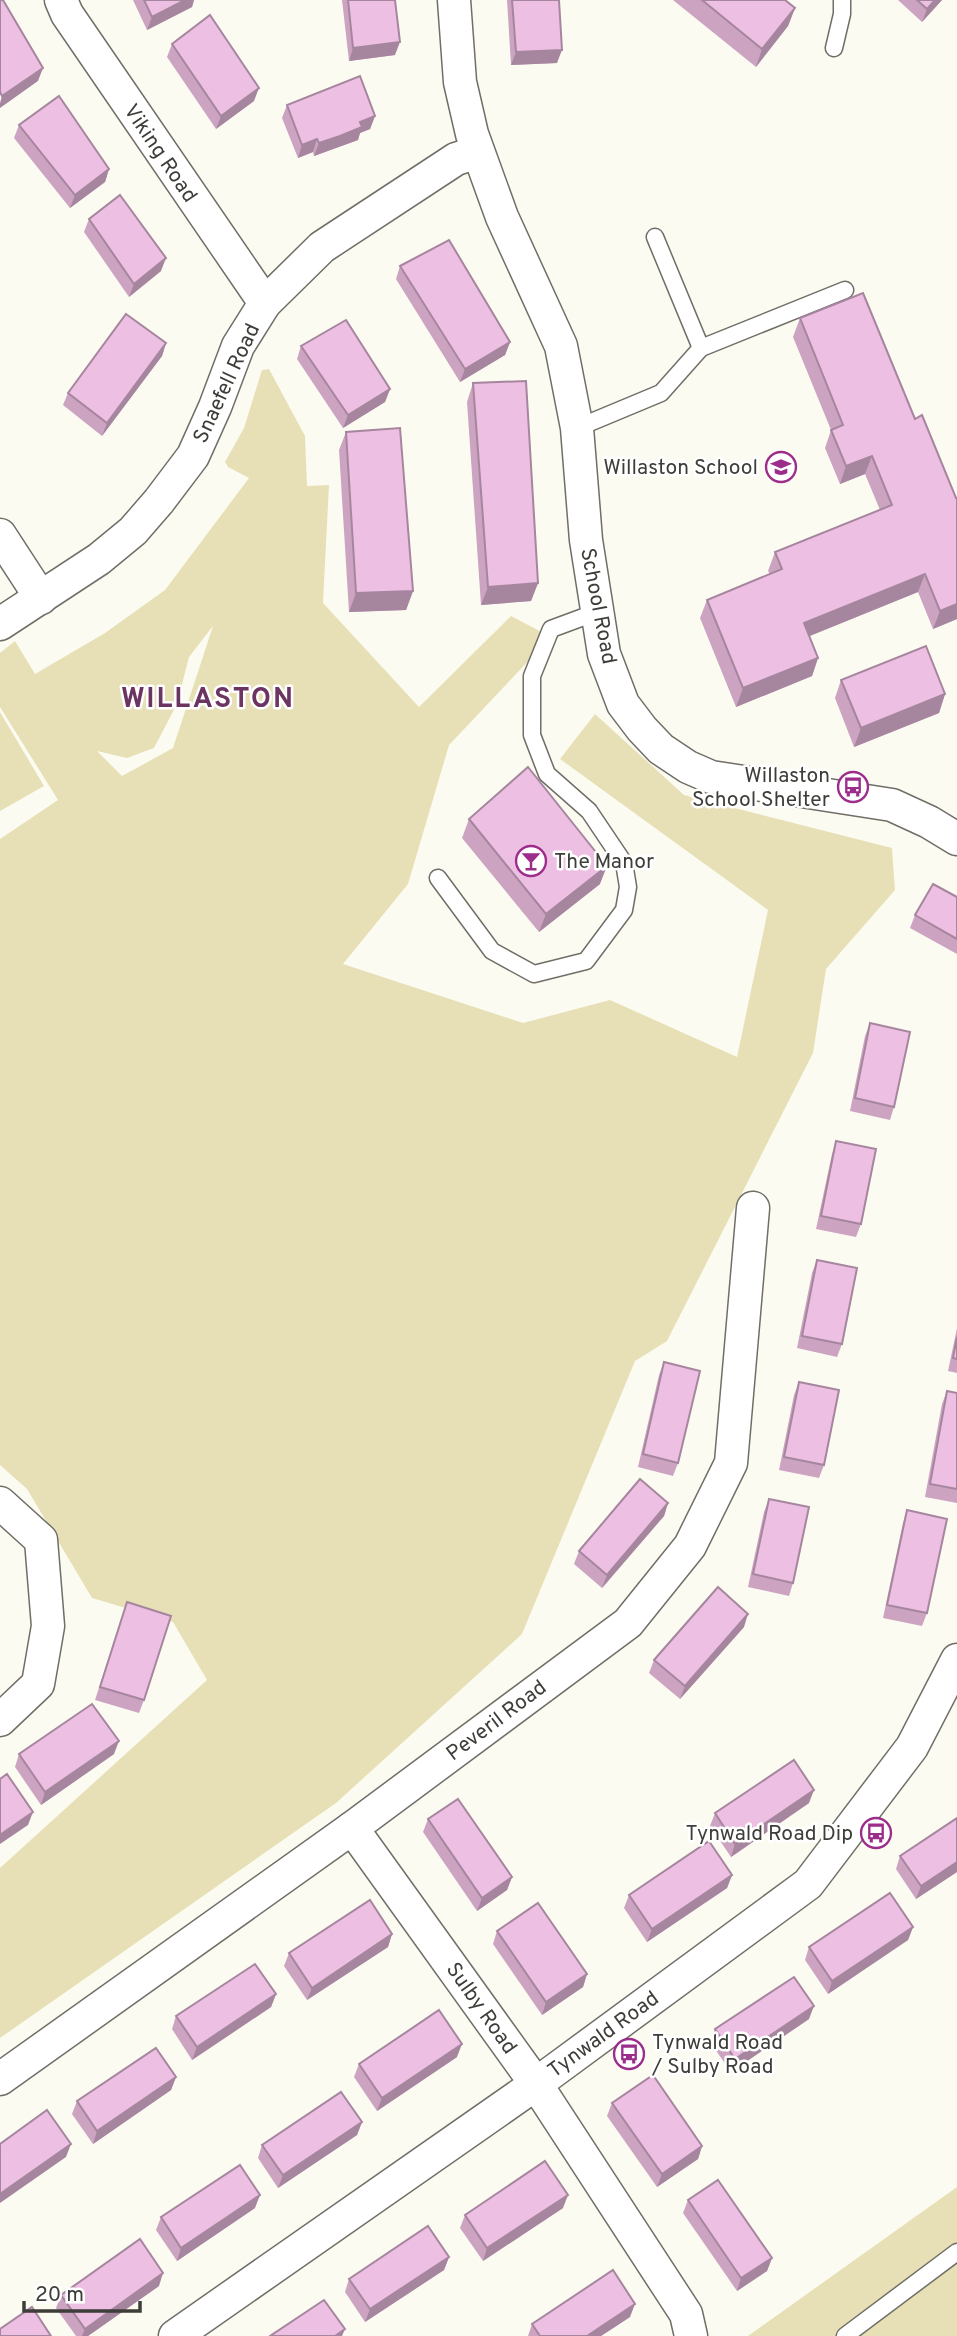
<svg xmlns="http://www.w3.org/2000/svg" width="957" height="2336" font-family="Overpass,sans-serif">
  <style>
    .green { fill: #e7e0b6; fill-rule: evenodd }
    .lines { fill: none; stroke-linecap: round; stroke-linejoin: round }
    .service-casing { stroke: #706e67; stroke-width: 19 }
    .minor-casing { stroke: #706e67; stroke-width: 35 }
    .service { stroke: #fff; stroke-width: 16 }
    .minor { stroke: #fff; stroke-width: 32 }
    .wall { fill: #cca4c2 }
    .shaded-wall { fill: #a6869e }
    .building { fill: #edbfe2; stroke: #a6869e; stroke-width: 2 }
    .labels { text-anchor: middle; stroke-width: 5; stroke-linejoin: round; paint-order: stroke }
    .street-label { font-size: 21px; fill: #3d3d39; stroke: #fff }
    .poi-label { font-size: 21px; fill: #3d3d39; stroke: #fff; text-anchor: end }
    .district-label { font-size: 28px; font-weight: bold; letter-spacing: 2px; fill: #6c3461; stroke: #fff }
  </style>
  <rect width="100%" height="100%" fill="#fcfbf2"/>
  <!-- green -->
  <g class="green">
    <path d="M269,369l36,67 2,50 22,-1 -6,118 96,104 92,-91 40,21 -102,108 -41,139 -65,80 180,59 87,-23 127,57 31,-147 -208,-151 35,-45 89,81 208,53 3,42 -69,79 -13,84 -146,288 -32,20 -113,273 -186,169 -336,235v-170l207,-188 -34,-58 -81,-24 -65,-109 -27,-24v-626l58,-39 -58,-93v-54l15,-12 20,33 70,-41 60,-43 84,-112 -21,-11 -3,-5 19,-34 18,-58zM213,626l-40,122 -51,28 -25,-25 30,7 27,-10 23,-44 12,-47z"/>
    <polygon points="0,712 44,786 0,811"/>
    <polygon points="957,2187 957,2336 748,2336"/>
  </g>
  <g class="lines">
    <!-- service casing -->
    <g class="service-casing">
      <g id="service">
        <polyline points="834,48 842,14 842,0"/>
        <polyline points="701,348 845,290"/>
        <polyline points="577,428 661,393 701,348 655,237"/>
        <polyline points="438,878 492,951 534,974 586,961 624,910 628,887 624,863 589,811 547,774 532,735 532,676 551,629 597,612"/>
        <polyline points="845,2336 957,2252"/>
      </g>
    </g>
    <!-- minor casing -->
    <g class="minor-casing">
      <g id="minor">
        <polyline points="61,0 67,14 265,303"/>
        <polyline points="454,0 460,82 472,134 502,217 561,346 577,428 586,540 604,654 623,704 642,729 661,749 688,767 711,777 892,805 929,822 957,839"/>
        <polyline points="0,535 41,598"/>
        <polyline points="0,624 99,559 133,531 159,501 193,456 215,407 238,346 265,303 322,247 456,159 478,152"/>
        <polyline points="0,1503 41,1540 48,1626 38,1684 0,1720"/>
        <polyline points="352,1828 536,2084 686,2314 691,2336"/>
        <polyline points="0,2079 352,1828 628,1623 690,1546 731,1463 753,1208"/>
        <polyline points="175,2336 536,2084 808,1884 912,1747 957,1660"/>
      </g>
    </g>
    <!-- service -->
    <use href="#service" class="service"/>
    <!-- minor -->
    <use href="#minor" class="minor"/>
  </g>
  <!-- wall -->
  <g class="wall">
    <polygon points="133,0 194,0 192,7 147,30"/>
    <polygon points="342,0 395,0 395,55 349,61"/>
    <polygon points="507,0 559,0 557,63 511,65"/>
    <polygon points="673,0 785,0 795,8 788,26 756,67"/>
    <polygon points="898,0 942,0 922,22"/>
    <polygon points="172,44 254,101 216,129 167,57"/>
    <polygon points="287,105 375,116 370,129 360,133 358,140 314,156 313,152 298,158 282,118"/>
    <polygon points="19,125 109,169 105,182 70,208 14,138"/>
    <polygon points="89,219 161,271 129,297 84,232"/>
    <polygon points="400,266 510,342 505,355 460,382 396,279"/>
    <polygon points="800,318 915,419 956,498 957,498 957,619 933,629 918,592 810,636 818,658 812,676 736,707 700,618 707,600 770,574 768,571 775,552 880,510 865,474 840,484 825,448 831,430 793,337"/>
    <polygon points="166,343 162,356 102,436 63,405 68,393"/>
    <polygon points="301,346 390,389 385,402 343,428 297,359"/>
    <polygon points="473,383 538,583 531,601 481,605 467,402"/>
    <polygon points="346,432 413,591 406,610 349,612 339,450"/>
    <polygon points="841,680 945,694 939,713 854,747 835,698"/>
    <polygon points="469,819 600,884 539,932 462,838"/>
    <polygon points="957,897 957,954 910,928 915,915"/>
    <polygon points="870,1023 894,1107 890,1120 850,1111 865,1036"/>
    <polygon points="836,1141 861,1224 856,1237 816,1229 832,1154"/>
    <polygon points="817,1260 842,1344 837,1357 797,1348 812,1273"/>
    <polygon points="957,1328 957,1373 948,1371"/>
    <polygon points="664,1362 678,1463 673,1476 638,1467 659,1375"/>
    <polygon points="799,1382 824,1465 819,1478 779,1470 794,1395"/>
    <polygon points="947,1391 957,1393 957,1503 925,1497 942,1404"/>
    <polygon points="769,1499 793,1583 789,1596 748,1587 764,1512"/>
    <polygon points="668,1503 664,1516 602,1588 574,1564 579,1551"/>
    <polygon points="907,1510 927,1613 922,1626 883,1618 903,1523"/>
    <polygon points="127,1602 144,1700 139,1713 95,1700"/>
    <polygon points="744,1627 680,1699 649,1673 654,1660"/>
    <polygon points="19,1754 114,1754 41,1805 15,1767"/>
    <polygon points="809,1803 731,1857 710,1826 715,1813"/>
    <polygon points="957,1818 957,1872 916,1899 896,1869 900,1856"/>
    <polygon points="428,1819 512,1877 507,1890 477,1911 423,1832"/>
    <polygon points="732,1875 727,1888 647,1942 624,1908 629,1895"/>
    <polygon points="913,1927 908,1940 828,1994 805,1960 809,1947"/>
    <polygon points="497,1931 587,1974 583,1987 542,2015 493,1944"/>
    <polygon points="392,1934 388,1947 307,2000 284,1966 289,1953"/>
    <polygon points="276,1994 271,2007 192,2060 172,2029 176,2016"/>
    <polygon points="809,2019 731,2072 710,2042 715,2029"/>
    <polygon points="457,2057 377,2111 354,2077 359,2064"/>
    <polygon points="176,2077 171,2090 93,2144 72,2114 77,2101"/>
    <polygon points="612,2103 702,2146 698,2159 657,2187 607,2116"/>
    <polygon points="362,2122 357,2135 278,2188 258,2158 262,2145"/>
    <polygon points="688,2200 772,2258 767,2271 737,2291 683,2213"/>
    <polygon points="255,2208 177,2261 156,2230 161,2217"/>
    <polygon points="563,2208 483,2261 460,2228 465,2215"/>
    <polygon points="449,2257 444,2270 365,2322 345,2292 349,2279"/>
    <polygon points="159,2286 88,2336 76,2336 56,2308 61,2295"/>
    <polygon points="630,2317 601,2336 528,2336 532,2324"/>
  </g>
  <!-- shaded-wall -->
  <g class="shaded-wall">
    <polygon points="185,0 194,0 192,7 147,30 152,17"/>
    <polygon points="935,0 942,0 922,22 927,9"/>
    <polygon points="795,8 788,26 756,67 762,49"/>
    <polygon points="400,42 395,55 349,61 353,48"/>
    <polygon points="562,50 557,63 511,65 516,52"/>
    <polygon points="43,68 38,81 0,108 0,103 2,96"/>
    <polygon points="259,88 254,101 216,129 221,116"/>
    <polygon points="375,116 370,129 360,133 358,140 314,156 319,143 360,122"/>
    <polygon points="317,139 313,152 298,158 302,145"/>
    <polygon points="109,169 105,182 70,208 75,195"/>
    <polygon points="166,258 161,271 129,297 134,284"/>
    <polygon points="510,342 505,355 460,382 465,369"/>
    <polygon points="166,343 162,356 102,436 107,423"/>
    <polygon points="390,389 385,402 343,428 348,415"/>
    <polygon points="872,456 865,474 840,484 846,466"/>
    <polygon points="925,574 918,592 797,641 804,623"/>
    <polygon points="538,583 531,601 481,605 488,587"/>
    <polygon points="413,591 406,610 349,612 356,593"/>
    <polygon points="957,604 957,619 933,629 940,611"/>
    <polygon points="818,658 812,676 736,707 743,688"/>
    <polygon points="945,694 939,713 854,747 861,728"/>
    <polygon points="607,866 600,884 539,932 546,914"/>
    <polygon points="668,1503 664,1516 602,1588 607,1575"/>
    <polygon points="748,1614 744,1627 680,1699 685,1686"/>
    <polygon points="119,1741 114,1754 41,1805 45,1792"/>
    <polygon points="814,1790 809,1803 731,1857 735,1844"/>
    <polygon points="33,1812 28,1825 0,1844 0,1835"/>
    <polygon points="957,1862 957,1872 916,1899 921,1886"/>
    <polygon points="732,1875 727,1888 647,1942 652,1929"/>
    <polygon points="512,1877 507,1890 477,1911 482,1898"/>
    <polygon points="913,1927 908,1940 828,1994 832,1981"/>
    <polygon points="392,1934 388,1947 307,2000 312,1988"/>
    <polygon points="587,1974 583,1987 542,2015 546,2002"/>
    <polygon points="276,1994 271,2007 192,2060 197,2047"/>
    <polygon points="814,2006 809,2019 731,2072 735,2059"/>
    <polygon points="462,2044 457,2057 377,2111 382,2098"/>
    <polygon points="176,2077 171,2090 93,2144 97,2131"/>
    <polygon points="362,2122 357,2135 278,2188 283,2175"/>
    <polygon points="71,2144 66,2157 0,2203 0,2194"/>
    <polygon points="702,2146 698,2159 657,2187 662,2174"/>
    <polygon points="260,2195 255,2208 177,2261 181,2248"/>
    <polygon points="568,2195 563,2208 483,2261 487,2248"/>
    <polygon points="449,2257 444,2270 365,2322 370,2309"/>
    <polygon points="772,2258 767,2271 737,2291 741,2278"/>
    <polygon points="163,2273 159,2286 88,2336 82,2336 85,2329"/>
    <polygon points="635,2304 630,2317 601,2336 587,2336"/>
    <polygon points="345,2329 342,2336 335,2336"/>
  </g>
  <!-- building -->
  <g class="building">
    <polygon points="1,0 3,0 43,68 2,96 0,92 0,1"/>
    <polygon points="144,0 185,0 152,17"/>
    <polygon points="348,0 395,0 400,42 353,48"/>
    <polygon points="512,0 559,0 562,50 516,52"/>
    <polygon points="702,0 785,0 795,8 762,49"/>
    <polygon points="917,0 935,0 927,9"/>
    <polygon points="210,15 259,88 221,116 172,44"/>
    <polygon points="360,76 375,116 360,122 362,127 340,136 319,143 317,139 302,145 287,105"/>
    <polygon points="59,96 109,169 75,195 19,125"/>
    <polygon points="120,195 166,258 134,284 89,219"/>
    <polygon points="449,240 510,342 465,369 400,266"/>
    <polygon points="863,293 915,419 922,415 956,498 957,498 957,604 940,611 925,574 804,623 818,658 743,688 707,600 782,569 775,552 892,505 872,456 846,466 831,430 843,425 800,318"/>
    <polygon points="126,314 166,343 107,423 68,393"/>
    <polygon points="346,320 390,389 348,415 301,346"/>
    <polygon points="526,381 538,583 488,587 473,383"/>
    <polygon points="400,428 413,591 356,593 346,432"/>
    <polygon points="926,646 945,694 861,728 841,680"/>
    <polygon points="528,767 607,866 546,914 469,819"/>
    <polygon points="933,884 957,897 957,939 915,915"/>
    <polygon points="870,1023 910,1032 894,1107 855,1098"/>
    <polygon points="836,1141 876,1149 861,1224 821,1216"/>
    <polygon points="817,1260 857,1268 842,1344 802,1336"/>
    <polygon points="957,1337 957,1359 953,1358"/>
    <polygon points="664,1362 700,1371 678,1463 643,1454"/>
    <polygon points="799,1382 839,1390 824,1465 784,1457"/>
    <polygon points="947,1391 957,1393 957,1489 930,1484"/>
    <polygon points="640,1479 668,1503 607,1575 579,1551"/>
    <polygon points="769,1499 809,1507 793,1583 753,1574"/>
    <polygon points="907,1510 947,1519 927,1613 887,1605"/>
    <polygon points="718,1587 748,1614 685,1686 654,1660"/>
    <polygon points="127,1602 171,1616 144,1700 100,1687"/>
    <polygon points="92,1704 119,1741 45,1792 19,1754"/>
    <polygon points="794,1760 814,1790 735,1844 715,1813"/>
    <polygon points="7,1774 33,1812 0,1835 0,1779"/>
    <polygon points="458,1799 512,1877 482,1898 428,1819"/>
    <polygon points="957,1818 957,1862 921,1886 900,1856"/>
    <polygon points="709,1841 732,1875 652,1929 629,1895"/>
    <polygon points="890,1893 913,1927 832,1981 809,1947"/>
    <polygon points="370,1900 392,1934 312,1988 289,1953"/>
    <polygon points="538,1903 587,1974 546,2002 497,1931"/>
    <polygon points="255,1964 276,1994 197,2047 176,2016"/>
    <polygon points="794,1977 814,2006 735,2059 715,2029"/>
    <polygon points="439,2010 462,2044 382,2098 359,2064"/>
    <polygon points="156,2048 176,2077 97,2131 77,2101"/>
    <polygon points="653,2075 702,2146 662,2174 612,2103"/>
    <polygon points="341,2092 362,2122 283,2175 262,2145"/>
    <polygon points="47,2110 71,2144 0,2194 0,2144"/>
    <polygon points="545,2161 568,2195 487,2248 465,2215"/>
    <polygon points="240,2165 260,2195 181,2248 161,2217"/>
    <polygon points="718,2180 772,2258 741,2278 688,2200"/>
    <polygon points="428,2226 449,2257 370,2309 349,2279"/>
    <polygon points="140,2239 163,2273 85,2329 61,2295"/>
    <polygon points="613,2270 635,2304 587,2336 540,2336 532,2324"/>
    <polygon points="324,2300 345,2329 335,2336 270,2336"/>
    <polygon points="32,2307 51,2336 0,2336 0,2329"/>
  </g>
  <!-- icons -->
  <defs>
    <g id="school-ring" transform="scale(1.575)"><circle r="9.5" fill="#fff" stroke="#9c2d8b" stroke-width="1.5"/><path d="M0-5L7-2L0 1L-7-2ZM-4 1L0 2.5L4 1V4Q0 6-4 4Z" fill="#9c2d8b"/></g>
    <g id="bus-ring" transform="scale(1.575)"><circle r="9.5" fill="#fff" stroke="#9c2d8b" stroke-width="1.5"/><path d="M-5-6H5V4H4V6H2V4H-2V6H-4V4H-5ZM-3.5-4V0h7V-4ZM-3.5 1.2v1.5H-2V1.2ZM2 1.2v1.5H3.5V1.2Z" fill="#9c2d8b"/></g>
    <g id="bar-ring" transform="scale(1.575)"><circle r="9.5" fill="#fff" stroke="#9c2d8b" stroke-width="1.5"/><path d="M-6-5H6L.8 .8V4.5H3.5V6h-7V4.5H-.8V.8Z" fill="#9c2d8b"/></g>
  </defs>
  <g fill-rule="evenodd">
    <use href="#school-ring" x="781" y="467"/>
    <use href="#bus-ring" x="853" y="787"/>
    <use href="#bar-ring" x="531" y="861"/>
    <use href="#bus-ring" x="876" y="1833"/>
    <use href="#bus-ring" x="629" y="2054"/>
  </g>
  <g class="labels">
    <!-- street labels -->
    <g class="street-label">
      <text transform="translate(161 153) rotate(56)" y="7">Viking Road</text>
      <text transform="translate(226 383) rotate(-65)" y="7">Snaefell Road</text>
      <text transform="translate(599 606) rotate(79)" y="7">School Road</text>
      <text transform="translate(496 1720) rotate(-37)" y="7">Peveril Road</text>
      <text transform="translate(482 2008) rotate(55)" y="7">Sulby Road</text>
      <text transform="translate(603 2034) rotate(-36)" y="7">Tynwald Road</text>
    </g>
    <!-- poi labels -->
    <g class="poi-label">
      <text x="758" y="474">Willaston School</text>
      <text x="830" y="782">Willaston<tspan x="830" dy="24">School Shelter</tspan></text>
      <text x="554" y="868" text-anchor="start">The Manor</text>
      <text x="853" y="1840">Tynwald Road Dip</text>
      <text x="652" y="2049" text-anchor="start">Tynwald Road<tspan x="652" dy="24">/ Sulby Road</tspan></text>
    </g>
    <!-- district labels -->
    <g class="district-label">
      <text x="208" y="707">WILLASTON</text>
    </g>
  </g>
  <!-- scale -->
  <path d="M24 2301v10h116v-10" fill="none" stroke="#3d3d39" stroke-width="3.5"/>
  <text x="35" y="2301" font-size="21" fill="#3d3d39" stroke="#ffffff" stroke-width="5" paint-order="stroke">20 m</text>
</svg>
